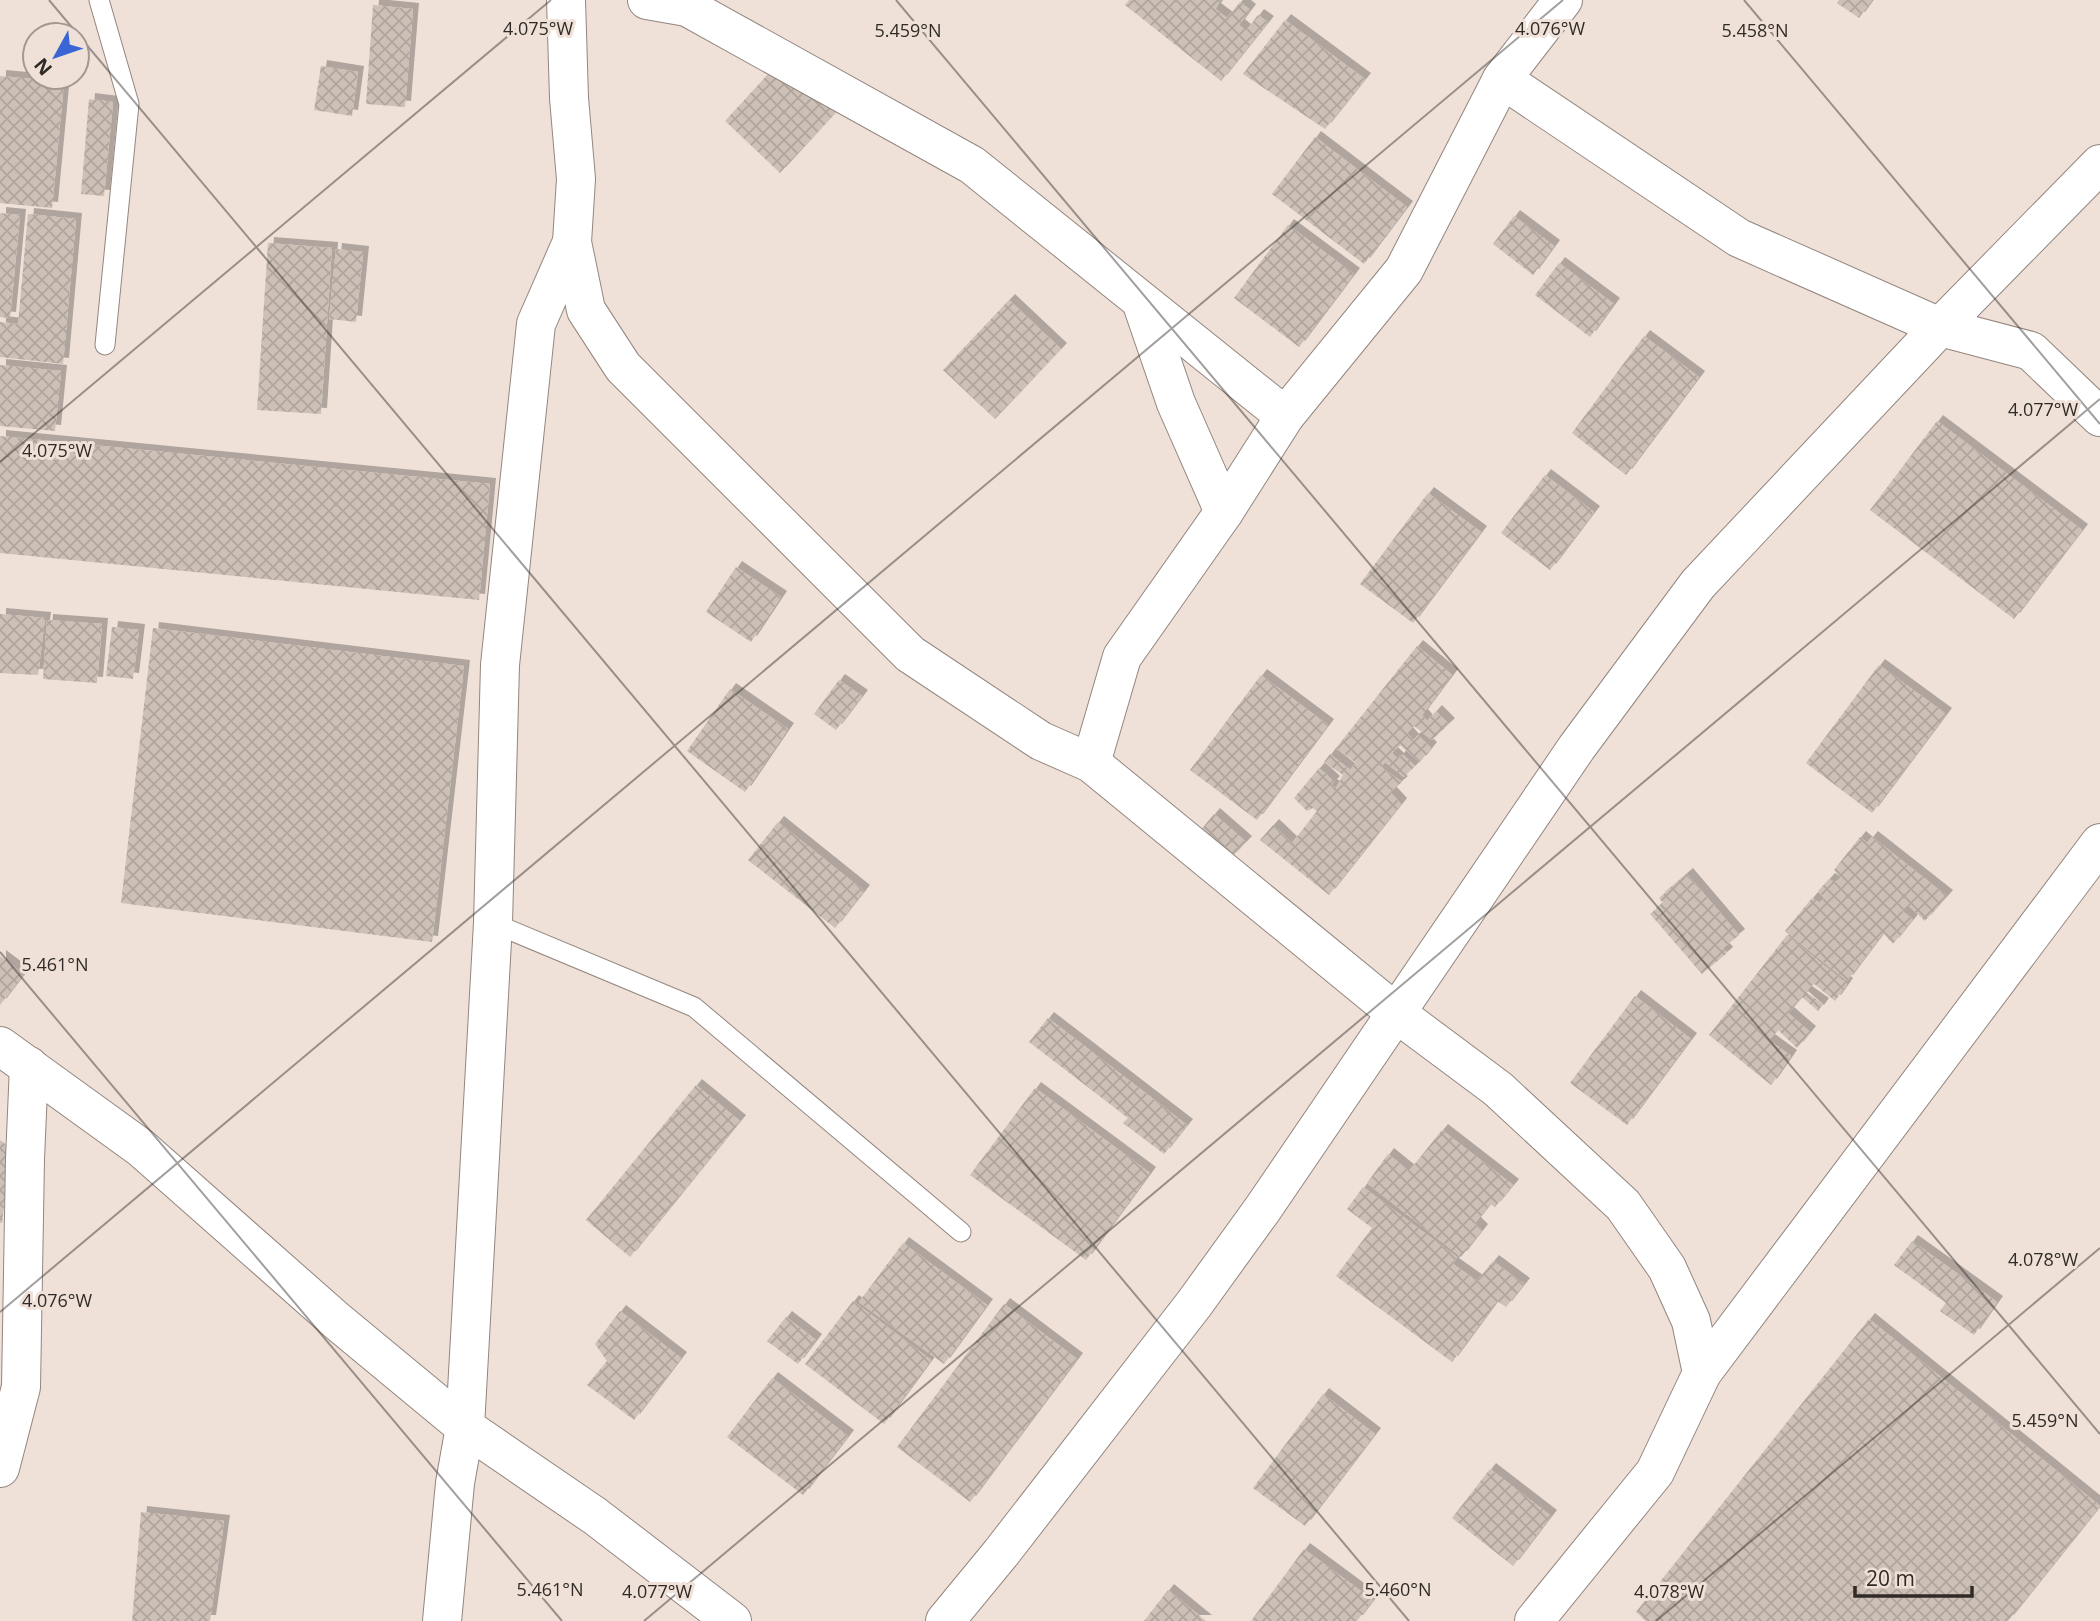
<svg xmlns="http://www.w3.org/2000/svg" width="2100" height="1621" font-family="'Open Sans',sans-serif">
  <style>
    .building { fill: url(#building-cross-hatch); filter: url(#shadow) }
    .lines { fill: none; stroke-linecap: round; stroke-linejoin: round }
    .lane-casing { stroke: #93867f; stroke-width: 21 }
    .street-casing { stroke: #93867f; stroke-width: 40 }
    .lane { stroke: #fff; stroke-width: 19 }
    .street { stroke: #fff; stroke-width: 38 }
    .ticks { fill: none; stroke: #302b27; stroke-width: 2; stroke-opacity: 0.45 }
    .ticks-label { font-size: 18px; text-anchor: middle; fill: #302b27; stroke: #efe1d8; stroke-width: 6; stroke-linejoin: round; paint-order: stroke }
  </style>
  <defs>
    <pattern id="building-cross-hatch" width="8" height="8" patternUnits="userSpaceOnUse" patternTransform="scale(1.75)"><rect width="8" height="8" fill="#cdc0b7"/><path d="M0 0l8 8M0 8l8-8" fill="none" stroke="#b0a59d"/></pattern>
    <filter id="shadow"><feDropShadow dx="6" dy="-6" stdDeviation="0" flood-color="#0004"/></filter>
  </defs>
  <rect width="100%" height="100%" fill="#efe1d8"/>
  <!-- building -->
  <g class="building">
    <polygon points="1129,0 1221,0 1215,9 1227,18 1240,2 1250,10 1239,25 1246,31 1258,15 1268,22 1221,81 1125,5"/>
    <polygon points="1839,0 1872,0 1859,18 1837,3"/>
    <polygon points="373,5 413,9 405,107 366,104"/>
    <polygon points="1285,20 1365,79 1325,129 1243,74"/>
    <polygon points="782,59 837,111 780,173 725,121"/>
    <polygon points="321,66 358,72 352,116 314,110"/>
    <polygon points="0,76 64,82 52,208 0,203"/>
    <polygon points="89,99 113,102 104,196 81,194"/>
    <polygon points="1315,137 1407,207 1364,264 1272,194"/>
    <polygon points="0,213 20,215 10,318 0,317"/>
    <polygon points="28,214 76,219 63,364 0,357 0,322 18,324"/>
    <polygon points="1514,216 1554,246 1533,275 1493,244"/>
    <polygon points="1288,225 1354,274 1299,347 1234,298"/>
    <polygon points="268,243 332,248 321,414 257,410"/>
    <polygon points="336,249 363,252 356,322 329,319"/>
    <polygon points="1559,263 1614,304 1590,337 1535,295"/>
    <polygon points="1009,300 1061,349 995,419 943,370"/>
    <polygon points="1644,336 1699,377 1626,475 1572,433"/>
    <polygon points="0,365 61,371 55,431 0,426"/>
    <polygon points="1937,421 2082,530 2014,619 1870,510"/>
    <polygon points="0,436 490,484 479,600 0,553"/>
    <polygon points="1545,475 1594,512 1550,570 1501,533"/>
    <polygon points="1428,493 1481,532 1413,623 1360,584"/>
    <polygon points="736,567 781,597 751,642 706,612"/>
    <polygon points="0,614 45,618 38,675 0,673"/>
    <polygon points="47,620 102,624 97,683 43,679"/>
    <polygon points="112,627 139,630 133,679 106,676"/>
    <polygon points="153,628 464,666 432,942 121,903"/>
    <polygon points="1417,646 1452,675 1422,715 1427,721 1436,711 1449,724 1432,740 1414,726 1407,733 1413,740 1418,735 1431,748 1420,762 1400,745 1392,753 1398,759 1402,754 1415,766 1404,777 1385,762 1381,767 1402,782 1390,792 1401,804 1329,895 1260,840 1273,825 1292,843 1317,811 1313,808 1307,811 1294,798 1319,768 1334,782 1331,785 1336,788 1343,775 1324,762 1330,754 1350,770 1356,763 1336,748"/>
    <polygon points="1879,665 1946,714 1872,813 1806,763"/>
    <polygon points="1261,675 1328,725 1257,820 1190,770"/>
    <polygon points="839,680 862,696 836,730 814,714"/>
    <polygon points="730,689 788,729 745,792 687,751"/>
    <polygon points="1214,814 1246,842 1231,858 1200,831"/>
    <polygon points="778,822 864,891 835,928 748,860"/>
    <polygon points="1860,837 1867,843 1872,837 1947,896 1925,921 1908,905 1902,911 1913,919 1893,944 1883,933 1847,981 1785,931 1812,898 1820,903 1824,898 1818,891 1829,879 1835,882 1841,878 1834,870"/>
    <polygon points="1687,874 1739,935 1723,948 1727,953 1702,974 1650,914 1663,903 1659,898"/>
    <polygon points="1787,935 1847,984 1835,1001 1813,983 1806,992 1823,1004 1818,1011 1802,997 1788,1013 1810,1032 1797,1048 1778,1030 1769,1040 1791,1056 1771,1085 1709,1035"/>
    <polygon points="0,956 24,974 0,1005"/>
    <polygon points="1635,996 1691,1039 1627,1125 1570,1083"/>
    <polygon points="1048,1018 1187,1125 1164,1154 1123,1123 1128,1118 1029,1042"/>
    <polygon points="696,1085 740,1121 630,1257 586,1220"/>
    <polygon points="1035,1088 1150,1173 1086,1260 970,1175"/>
    <polygon points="1442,1130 1513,1185 1495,1207 1490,1204 1475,1223 1482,1230 1461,1257 1367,1183 1388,1154 1409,1171"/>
    <polygon points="0,1140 11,1148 2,1223 0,1223"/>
    <polygon points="1363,1187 1457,1257 1453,1264 1477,1281 1493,1261 1524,1284 1506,1307 1497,1301 1452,1362 1336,1276 1372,1228 1347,1209"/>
    <polygon points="1912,1241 1997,1302 1974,1335 1940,1311 1946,1303 1894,1265"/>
    <polygon points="903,1243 987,1305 944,1364 859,1302"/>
    <polygon points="853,1301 931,1360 884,1424 805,1364"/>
    <polygon points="1004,1304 1077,1359 970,1502 897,1447"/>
    <polygon points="620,1311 681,1358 634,1420 587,1385 607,1361 595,1344"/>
    <polygon points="786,1317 816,1340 798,1364 767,1341"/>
    <polygon points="1869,1319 2100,1506 2008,1621 1646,1621 1636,1612"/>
    <polygon points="772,1378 848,1436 803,1495 727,1437"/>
    <polygon points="1323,1394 1375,1434 1305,1526 1253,1488"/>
    <polygon points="1490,1469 1551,1516 1513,1566 1452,1518"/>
    <polygon points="141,1512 224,1521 210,1621 132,1621"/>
    <polygon points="1304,1549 1373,1600 1357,1621 1251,1621"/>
    <polygon points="1168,1590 1206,1621 1144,1621"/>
  </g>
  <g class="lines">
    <!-- lane casing -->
    <g class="lane-casing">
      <g id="lane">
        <polyline points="99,0 129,104 105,345"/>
        <polyline points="493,923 694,1007 961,1232"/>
      </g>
    </g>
    <!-- street casing -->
    <g class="street-casing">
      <g id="street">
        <polyline points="566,0 569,98 576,179 572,242 586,310 623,367 910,654 1041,741 1091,763 1396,1013 1498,1089 1623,1205 1667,1268 1691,1321 1702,1373 1655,1472 1534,1621"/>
        <polyline points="647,0 687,7 972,165 1285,416 1224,512 1122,657 1091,763"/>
        <polyline points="1502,79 1739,238 1940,327 2031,351 2100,417"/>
        <polyline points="1141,301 1176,403 1224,512"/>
        <polyline points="1285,416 1404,270 1502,79 1563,0"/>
        <polyline points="0,1046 141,1148 337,1321 465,1427 595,1516 732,1621"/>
        <polyline points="1702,1373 2100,843"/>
        <polyline points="0,1468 21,1387 25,1159 29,1066"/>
        <polyline points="442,1621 455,1483 465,1427 493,923 500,665 536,324 572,242"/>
        <polyline points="945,1621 1001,1553 1194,1304 1262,1210 1577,747 1698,584 1940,327 2100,164"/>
      </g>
    </g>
    <!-- lane -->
    <use href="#lane" class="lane"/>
    <!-- street -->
    <use href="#street" class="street"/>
  </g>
  <!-- ticks -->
  <path class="ticks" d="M49,0l1360,1621M896,0l1204,1434M1744,0l356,424M0,462l551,-462M0,952l562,669M0,1312l1563,-1312M644,1621l1456,-1222M1656,1621l444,-373"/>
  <g class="ticks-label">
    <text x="538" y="35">4.075°W</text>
    <text x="1550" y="35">4.076°W</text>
    <text x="908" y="37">5.459°N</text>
    <text x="1755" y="37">5.458°N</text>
    <text x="2043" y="416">4.077°W</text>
    <text x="57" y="457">4.075°W</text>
    <text x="55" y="971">5.461°N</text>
    <text x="2043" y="1266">4.078°W</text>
    <text x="57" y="1307">4.076°W</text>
    <text x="2045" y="1427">5.459°N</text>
    <text x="550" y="1596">5.461°N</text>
    <text x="1398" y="1596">5.460°N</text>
    <text x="657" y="1598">4.077°W</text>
    <text x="1669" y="1598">4.078°W</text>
  </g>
  <!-- north arrow -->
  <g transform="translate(56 56) rotate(230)"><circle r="33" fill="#efe1d8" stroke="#a39891" stroke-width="2"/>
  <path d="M0-5L12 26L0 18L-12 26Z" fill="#3965d5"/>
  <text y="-10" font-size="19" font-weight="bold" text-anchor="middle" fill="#302b27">N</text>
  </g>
  <!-- scale -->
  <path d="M1855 1586v10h117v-10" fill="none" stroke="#302b27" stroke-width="3.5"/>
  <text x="1866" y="1586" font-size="21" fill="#302b27" stroke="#efe1d8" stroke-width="5" paint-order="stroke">20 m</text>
</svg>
